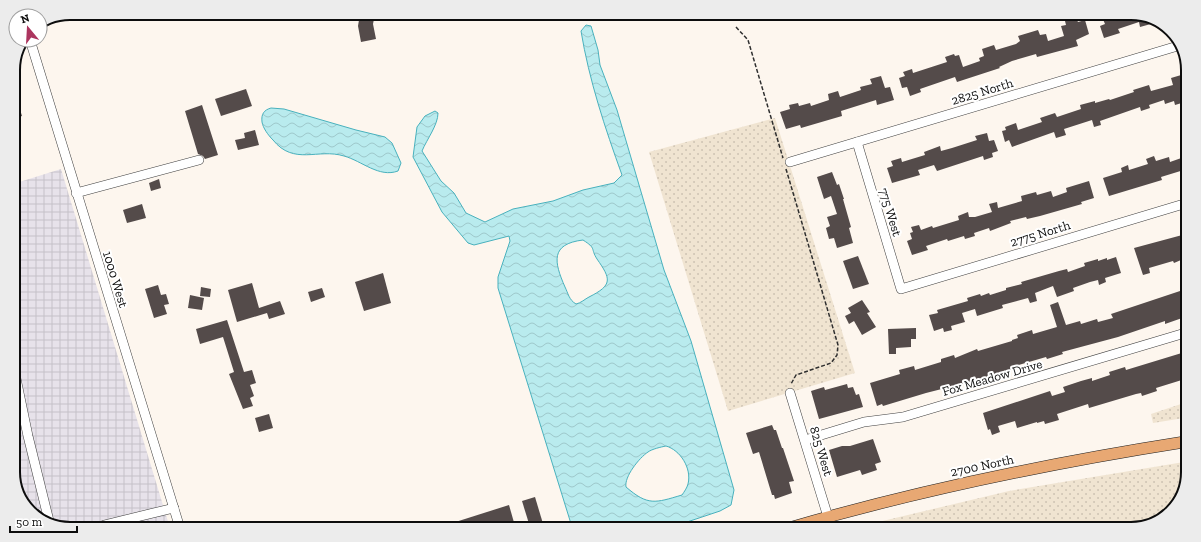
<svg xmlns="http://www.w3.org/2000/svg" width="1201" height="542" font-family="'Zilla Slab',serif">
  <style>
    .industrial { fill: url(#industrial-grid) }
    .farmland { fill: url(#farmland-dots) }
    .water { fill: url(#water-waves); stroke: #49b1bd; fill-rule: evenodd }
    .building { fill: #544b4a }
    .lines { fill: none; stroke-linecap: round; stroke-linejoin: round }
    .minor-casing { stroke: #404040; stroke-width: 10 }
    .major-casing { stroke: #1e1e1e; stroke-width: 12 }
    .path { stroke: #2f2f2f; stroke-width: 1.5; stroke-dasharray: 4 2; stroke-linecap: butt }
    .minor { stroke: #fff; stroke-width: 9 }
    .major { stroke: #e8a873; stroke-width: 11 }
    .labels { text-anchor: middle; stroke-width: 4; stroke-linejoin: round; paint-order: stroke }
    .street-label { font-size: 13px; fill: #0d0d0d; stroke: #fff }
    .rim { fill: none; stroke: #0d0d0d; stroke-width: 2 }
  </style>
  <defs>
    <pattern id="industrial-grid" width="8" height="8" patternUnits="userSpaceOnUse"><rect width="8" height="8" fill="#e7e2ea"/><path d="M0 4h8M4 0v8" fill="none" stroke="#c5c1c8"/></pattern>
    <pattern id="farmland-dots" width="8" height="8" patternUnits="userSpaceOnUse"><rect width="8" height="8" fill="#f0e4d1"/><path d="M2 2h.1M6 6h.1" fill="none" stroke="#cdc2b2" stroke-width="1.8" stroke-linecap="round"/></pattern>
    <pattern id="water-waves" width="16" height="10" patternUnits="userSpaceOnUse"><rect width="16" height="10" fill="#b9ebee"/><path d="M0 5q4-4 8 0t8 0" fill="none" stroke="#9ec8cb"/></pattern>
  </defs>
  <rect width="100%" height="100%" fill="#fdf6ee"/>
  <!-- industrial -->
  <polygon class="industrial" points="61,169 169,525 48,525 23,504 13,476 13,184"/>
  <!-- farmland -->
  <g class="farmland">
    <polygon points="775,118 855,373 728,411 649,152"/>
    <polygon points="1184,403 1184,418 1153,423 1151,414"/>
    <polygon points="1184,462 1184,494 1162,519 1131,529 853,528 1009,491"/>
  </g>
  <!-- water -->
  <g class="water">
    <path d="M586,25l5,1 7,24 2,15 17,45 47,160 27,71 43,149 -3,15 -11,6 -48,16h-100l-74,-239v-11l12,-36 -1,-5 -35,9 -6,-2 -26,-31 -29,-55 4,-30 8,-11 10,-5 3,2c0,12 -11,26 -16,38l19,30 13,12 12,20 19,9 28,-13 40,-8 30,-11 31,-7 8,-8c-17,-47 -33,-95 -41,-144zM583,240c14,9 7,8 14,19 14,20 16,26 -8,38 -4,2 -8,6 -13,7 -7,-4 -8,-11 -11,-17 -11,-25 -15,-43 18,-47zM666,446c14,4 26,22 22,38 -1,4 -4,8 -6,11 -27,8 -34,11 -56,-8 -2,-10 13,-29 22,-35 4,-3 13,-5 18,-6z"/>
    <path d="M271,108l13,1 72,21 29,7 7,6 9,20 -3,8c-19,7 -36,-10 -54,-15 -26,-8 -50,10 -71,-16 -5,-5 -10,-12 -11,-18 -1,-8 2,-12 9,-14z"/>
  </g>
  <!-- building -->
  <g class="building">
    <polygon points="360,14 375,14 373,24 376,39 361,42 358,26"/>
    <polygon points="1102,17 1153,17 1158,22 1140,27 1139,22 1118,29 1120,33 1104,38 1100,26 1105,24"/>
    <polygon points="1076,18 1078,22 1085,20 1089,34 1076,40 1078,46 1037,57 1036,54 1012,61 999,67 1000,68 957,82 955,77 920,89 921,92 910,96 907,87 902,88 899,78 905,76 903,72 912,69 913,73 947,62 945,57 954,54 955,56 959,55 963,67 980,61 979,58 984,56 982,49 994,45 996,50 1016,44 1020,41 1018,36 1038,30 1040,35 1046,34 1048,41 1064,36 1061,26 1066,25 1065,21"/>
    <polygon points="1188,73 1188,97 1183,98 1185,102 1175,105 1174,101 1165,104 1164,100 1149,105 1150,108 1141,111 1140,107 1100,121 1101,125 1094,127 1092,120 1064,129 1066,135 1056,138 1054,132 1012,147 1009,140 1005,142 1002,131 1006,130 1005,127 1016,123 1018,130 1042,122 1040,118 1055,113 1057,117 1081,109 1080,105 1095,101 1095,103 1109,99 1110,100 1134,92 1133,90 1149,85 1151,91 1173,85 1171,78"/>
    <polygon points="881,76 885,88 890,87 894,100 877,105 876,100 841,111 842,116 801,128 800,125 786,129 780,112 790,109 789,105 798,103 799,106 810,103 811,106 829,100 828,94 838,91 840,97 861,90 860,87 872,84 870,79"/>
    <polygon points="246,89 252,106 221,116 215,99"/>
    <polygon points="15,94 22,116 13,119 13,95"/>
    <polygon points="202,105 218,155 205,159 203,156 198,154 185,111"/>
    <polygon points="255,130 259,145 238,150 235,140 245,138 244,133"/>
    <polygon points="987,133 989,141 994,140 998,151 992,153 993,157 984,160 983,156 937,171 934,165 918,170 920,175 892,183 887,168 893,166 891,161 901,158 902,162 925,155 924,152 940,146 941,151 952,148 977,140 975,136"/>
    <polygon points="1154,156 1156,161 1169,157 1170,162 1187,156 1187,169 1161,177 1162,180 1109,196 1103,178 1122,172 1121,168 1128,165 1129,170 1148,164 1146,159"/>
    <polygon points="832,172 837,185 839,184 844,199 843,199 851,227 849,228 853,243 837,248 834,238 829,239 826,228 830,226 827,217 837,214 831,196 824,199 817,177"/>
    <polygon points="159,179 161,188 151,191 149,183"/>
    <polygon points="1089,181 1094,198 1081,202 1082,204 1040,216 1027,219 1026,217 1010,221 1011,223 990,231 989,228 974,233 975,236 965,239 964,236 948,241 947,239 926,246 928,250 912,255 907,241 912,239 910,233 913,232 911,227 919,225 921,230 932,226 933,228 959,220 958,216 968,212 969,217 975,217 992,212 989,204 997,202 998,208 1022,201 1021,196 1036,192 1037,195 1051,191 1053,197 1067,192 1066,188"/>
    <polygon points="142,204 146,218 127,223 123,210"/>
    <polygon points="1186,234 1186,254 1180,256 1181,260 1174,263 1173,261 1149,268 1150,273 1143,275 1134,248"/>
    <polygon points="858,256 869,284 853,289 843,261"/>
    <polygon points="1116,257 1121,273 1105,278 1106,282 1099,285 1098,280 1090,282 1073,288 1074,291 1057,297 1053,286 1035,293 1037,301 1030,303 1028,298 1002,305 1003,308 977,316 975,309 962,313 965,322 951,326 952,330 944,332 943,328 934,331 929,315 938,313 937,310 968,301 967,298 980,294 981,296 989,293 990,295 1006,290 1006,288 1022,284 1021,282 1059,271 1067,269 1068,272 1085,266 1084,263 1098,259 1098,261 1107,258 1107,260"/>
    <polygon points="383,273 391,303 364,311 355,282"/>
    <polygon points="252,283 259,308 280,301 285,314 269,319 267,313 237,322 228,290"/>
    <polygon points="158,285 161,295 166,294 169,304 164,305 167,314 154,318 145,289"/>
    <polygon points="201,287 211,289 210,297 200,296"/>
    <polygon points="322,288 325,297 311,302 308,292"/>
    <polygon points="1186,289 1185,317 1165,324 1165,321 1118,337 1062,352 1063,354 1047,359 1046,357 1015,366 1016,368 981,379 926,393 883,406 882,404 877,406 870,383 900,374 899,370 914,366 915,370 941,362 941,359 954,355 955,358 977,349 978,351 1012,341 1012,340 1018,338 1017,335 1032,330 1033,334 1057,327 1050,305 1058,302 1066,325 1080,321 1081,324 1097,319 1098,322 1113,318 1111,314"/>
    <polygon points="190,295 204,298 202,310 188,308"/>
    <polygon points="862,300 870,312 867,313 876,327 862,335 854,321 849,324 845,316 851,313 848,308"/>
    <polygon points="227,320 244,372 252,370 256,383 250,385 254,396 250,398 253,406 243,409 229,374 234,372 223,337 200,344 196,329"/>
    <polygon points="916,328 916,339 911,339 911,347 896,348 896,354 889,354 888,329"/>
    <polygon points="1185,352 1185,379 1156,388 1157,391 1142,396 1141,393 1136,394 1089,408 1088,404 1057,414 1059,420 1045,424 1044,421 1037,423 1037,422 1017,428 1015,421 998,426 1000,432 992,435 990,429 988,430 983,413 1050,391 1052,396 1065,392 1063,387 1081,381 1092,378 1092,381 1110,375 1109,372 1125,367 1126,370"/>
    <polygon points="847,384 848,388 853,387 856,395 859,394 863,407 819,419 811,391 824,387 825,390"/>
    <polygon points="269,414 273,428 259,432 255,418"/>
    <polygon points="772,425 774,430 776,430 782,448 783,448 794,481 789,482 792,493 775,499 774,495 772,495 759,452 753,454 746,433"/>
    <polygon points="873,439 881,462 875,464 877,470 862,475 860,470 837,477 829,450 842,446 850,446"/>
    <polygon points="535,497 544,527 530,527 522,501"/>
    <polygon points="509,505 515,526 446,526 446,525"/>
  </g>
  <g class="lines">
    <!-- minor casing -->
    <g class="minor-casing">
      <g id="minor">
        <polyline points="30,40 179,525"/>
        <polyline points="857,142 901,289 1187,203"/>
        <polyline points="790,162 1181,45"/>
        <polyline points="76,193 199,160"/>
        <polyline points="13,364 28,436 50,525"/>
        <polyline points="790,393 828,517"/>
        <polyline points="805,440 864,422 903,417 1185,333"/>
        <polyline points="104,525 174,508"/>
      </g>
    </g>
    <!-- major casing -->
    <g class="major-casing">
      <path id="major" d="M789,528c130,-38 262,-65 395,-86"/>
    </g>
    <!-- path -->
    <g class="path">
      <polyline points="736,27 748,40 783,158"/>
      <polyline points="786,169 838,345 837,355 831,363 796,375 791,384"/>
    </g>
    <!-- minor -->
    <use href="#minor" class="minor"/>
    <!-- major -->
    <use href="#major" class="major"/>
  </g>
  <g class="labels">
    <!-- street labels -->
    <g class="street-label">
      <text transform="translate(982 91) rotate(-17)" y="5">2825 North</text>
      <text transform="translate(891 212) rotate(73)" y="5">775 West</text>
      <text transform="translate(1040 233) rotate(-17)" y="5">2775 North</text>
      <text transform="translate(116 279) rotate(73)" y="5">1000 West</text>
      <text transform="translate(992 377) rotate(-16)" y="5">Fox Meadow Drive</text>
      <text transform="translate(822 451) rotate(73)" y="5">825 West</text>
      <text transform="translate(982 465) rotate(-12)" y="5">2700 North</text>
    </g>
  </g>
  <!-- crop -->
  <path d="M0 0H1201V542H0ZM70 20H1131A50 50 0 0 1 1181 70V472A50 50 0 0 1 1131 522H70A50 50 0 0 1 20 472V70A50 50 0 0 1 70 20Z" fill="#ececec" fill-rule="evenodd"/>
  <path class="rim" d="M70 20H1131A50 50 0 0 1 1181 70V472A50 50 0 0 1 1131 522H70A50 50 0 0 1 20 472V70A50 50 0 0 1 70 20Z"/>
  <!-- north arrow -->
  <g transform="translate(28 28) rotate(342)"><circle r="19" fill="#ffffff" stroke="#9e9e9e"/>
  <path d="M0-3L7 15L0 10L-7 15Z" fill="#ac355f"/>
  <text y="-6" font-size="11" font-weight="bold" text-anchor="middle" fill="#0d0d0d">N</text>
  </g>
  <!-- scale -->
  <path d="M10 526v6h67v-6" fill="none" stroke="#0d0d0d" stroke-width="2"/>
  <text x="16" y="526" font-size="12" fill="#0d0d0d" stroke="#ffffff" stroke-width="3" paint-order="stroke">50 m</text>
</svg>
